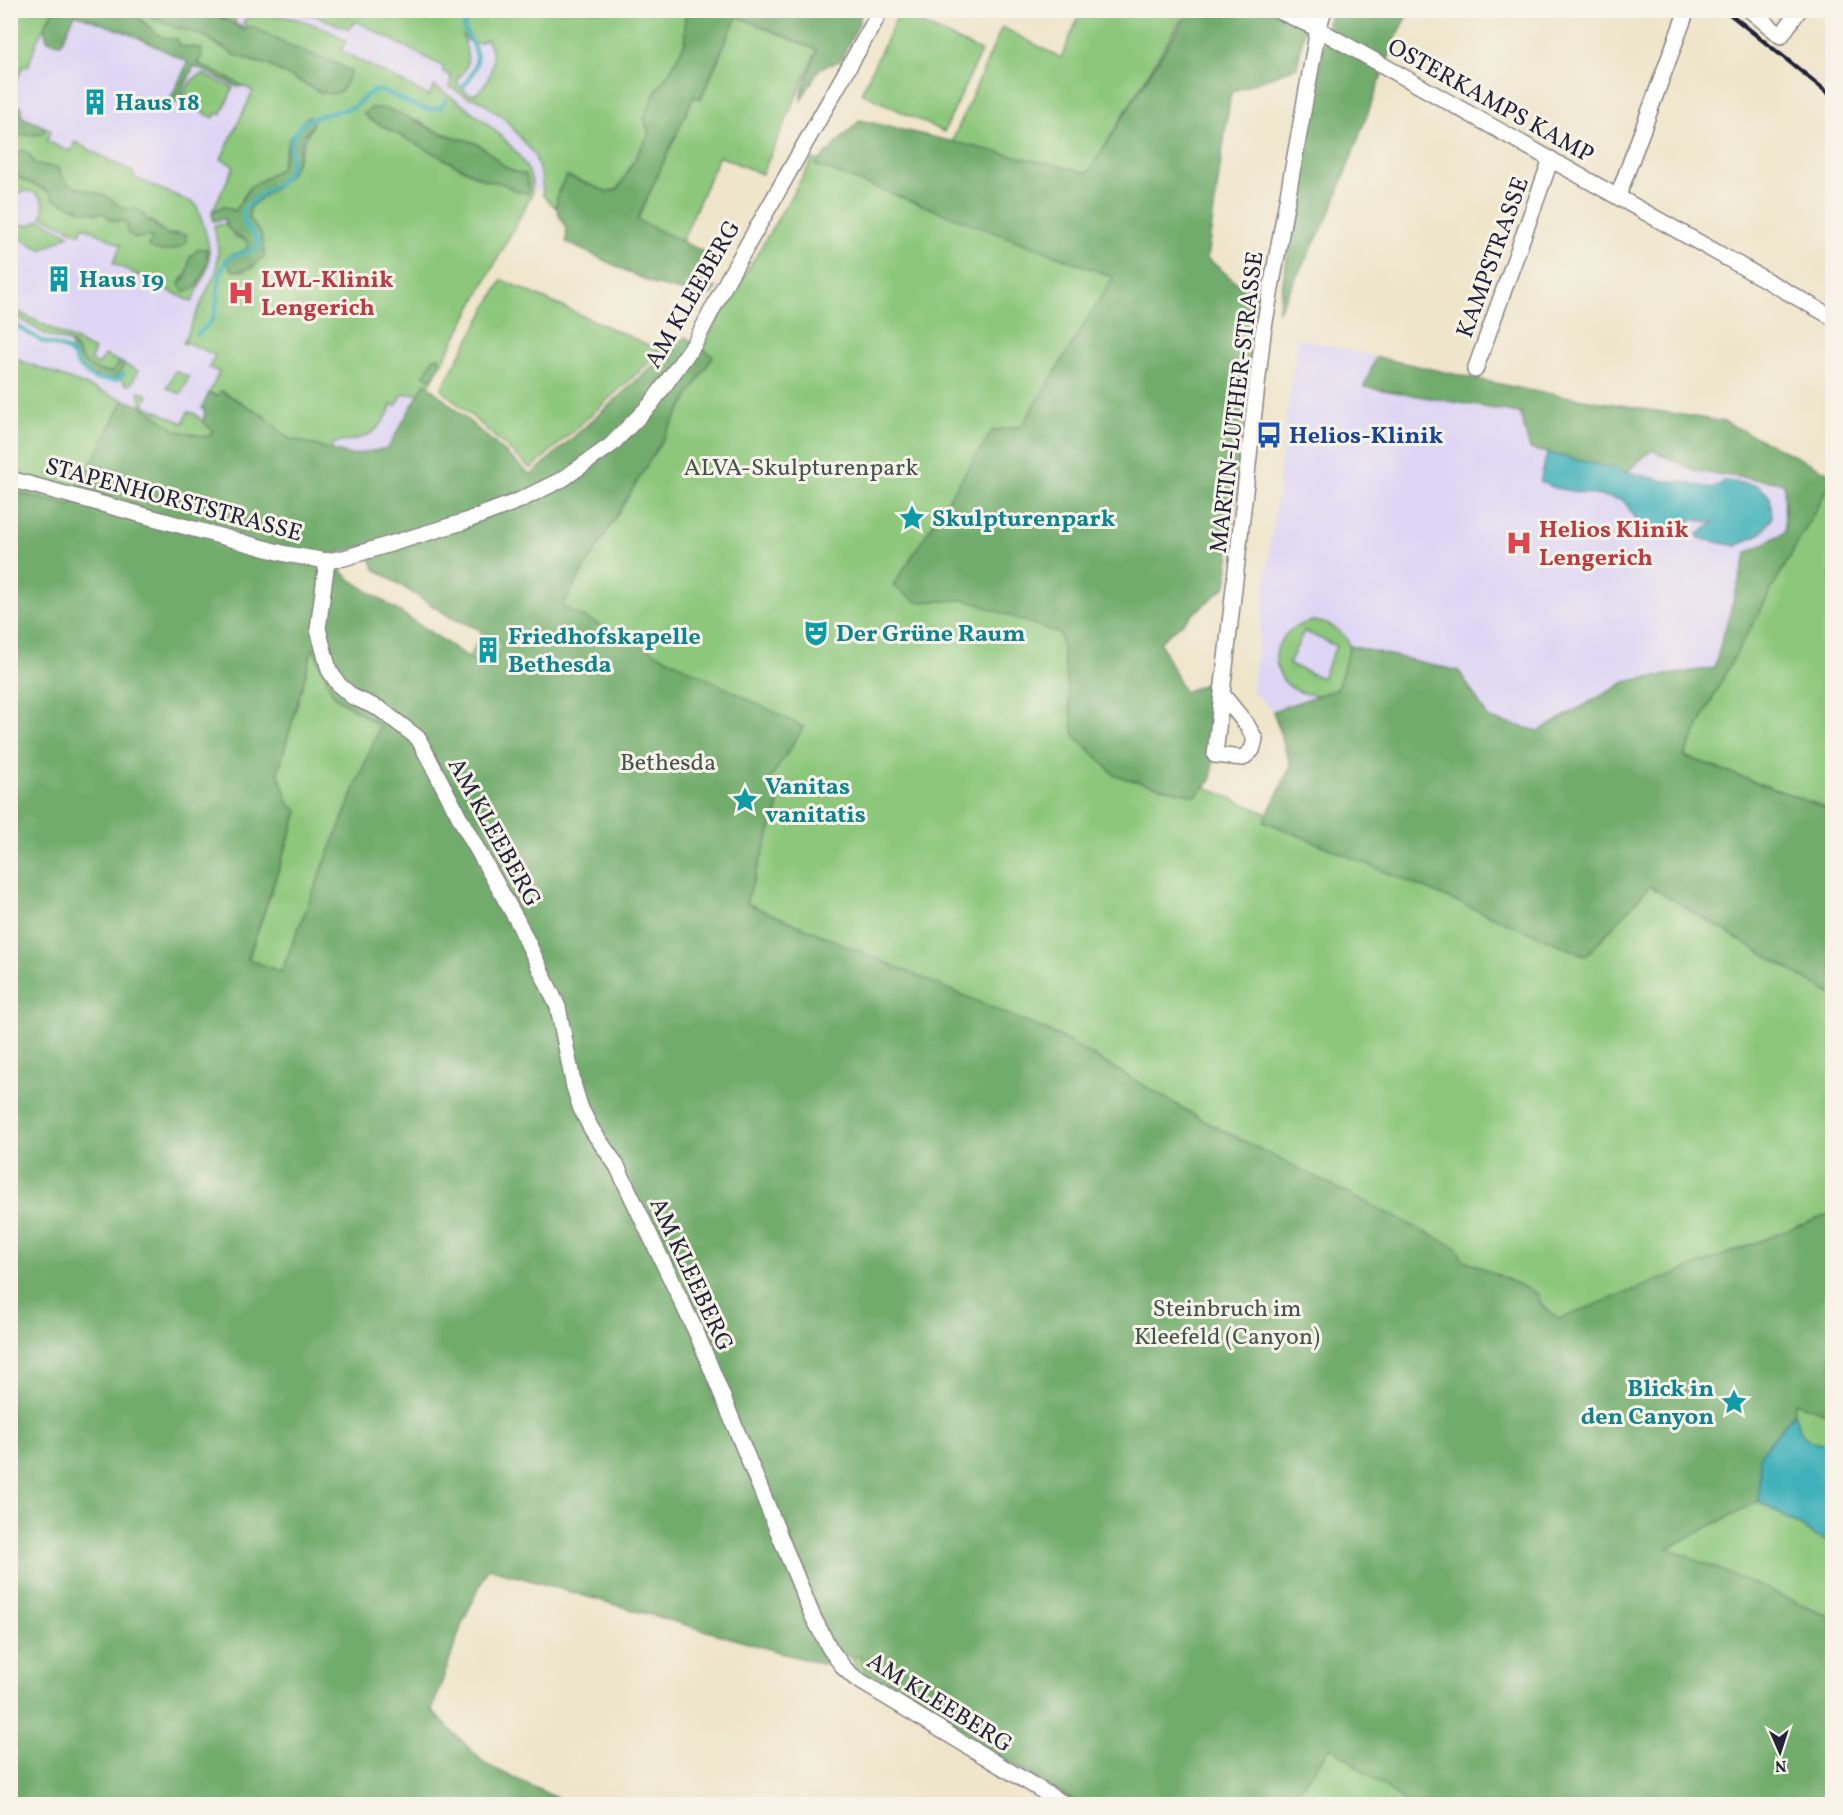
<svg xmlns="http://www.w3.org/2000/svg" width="1843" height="1815" font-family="Vollkorn,serif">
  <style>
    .built { fill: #ded5f5 }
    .green { fill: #8cc77c; stroke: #57745c; stroke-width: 1.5; fill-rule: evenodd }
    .forest { fill: #71ac6c; stroke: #4a6754; stroke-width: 1.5; fill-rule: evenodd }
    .water { fill: #41b1ba; stroke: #326a7a; stroke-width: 1.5 }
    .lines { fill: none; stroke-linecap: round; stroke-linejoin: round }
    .stream { stroke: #41b1ba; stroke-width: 4.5 }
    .street-casing { stroke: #888483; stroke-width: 18 }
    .street { stroke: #fff; stroke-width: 15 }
    .rail { stroke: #22223b; stroke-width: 4.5 }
    .labels { text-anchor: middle; stroke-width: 6; stroke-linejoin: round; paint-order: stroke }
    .street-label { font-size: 24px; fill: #22223b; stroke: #f7f3e8 }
    .culture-label { font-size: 24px; font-weight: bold; fill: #0d838f; stroke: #f7f3e8; text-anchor: start }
    .health-label { font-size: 24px; font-weight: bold; fill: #be3a42; stroke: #f7f3e8; text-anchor: start }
    .transit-label { font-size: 24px; font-weight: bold; fill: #164399; stroke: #f7f3e8; text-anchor: start }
    .park-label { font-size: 24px; fill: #42544e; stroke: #f7f3e8 }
  </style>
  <rect width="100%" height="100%" fill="#f7f3e8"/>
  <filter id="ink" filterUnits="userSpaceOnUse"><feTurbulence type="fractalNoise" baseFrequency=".0167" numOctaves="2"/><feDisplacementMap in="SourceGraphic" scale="12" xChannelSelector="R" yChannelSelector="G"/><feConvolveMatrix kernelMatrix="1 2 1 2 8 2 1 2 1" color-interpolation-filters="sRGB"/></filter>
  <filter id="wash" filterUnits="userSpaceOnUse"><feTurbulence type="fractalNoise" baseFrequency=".008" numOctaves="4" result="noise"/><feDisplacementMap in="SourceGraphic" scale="24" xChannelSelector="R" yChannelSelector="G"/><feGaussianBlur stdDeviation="1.35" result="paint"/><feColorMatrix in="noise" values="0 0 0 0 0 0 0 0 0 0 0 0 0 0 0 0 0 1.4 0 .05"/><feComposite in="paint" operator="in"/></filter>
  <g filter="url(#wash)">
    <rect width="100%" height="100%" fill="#efe5cb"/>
    <!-- built -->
    <g class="built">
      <polygon points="10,11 724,11 628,228 528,186 388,448 351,455 288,439 205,411 203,422 208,437 142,406 11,357"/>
      <polygon points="1297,337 1376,357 1364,388 1520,413 1652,450 1696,471 1784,483 1785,532 1747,553 1714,668 1627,681 1539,731 1489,719 1459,671 1350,647 1337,689 1273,711 1252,691"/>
    </g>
    <!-- green -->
    <g class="green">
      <polygon points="10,11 53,11 37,41 28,67 23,66 15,84 11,81"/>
      <path d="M115,11h28l11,7 21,9 30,9 13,10 33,15 17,4 52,27 22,-2 9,-19 -57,-23 -41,-21 -8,3 -37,-19h7l21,9 -1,4 10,4 2,-2 -4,-2 2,-5c33,-9 73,2 101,22l-5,10 88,45 5,-10c28,17 110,72 97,110l-90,169 -2,-8 -10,22 6,-4 -14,26 -3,-7h-15l-7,12 -4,-2c-11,32 -29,35 -59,39l-2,7 -43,-11 -25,-24 -41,-24 -5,5 -8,-3 10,-21 -10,-4 6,-13 -29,-13 -1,2 -2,-1 34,-74 1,-20 -4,-24 13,-1 8,13 11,3 2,8 -4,3 -12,3 1,17h10l13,-6 5,-31 -12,-16 1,-11c14,-14 33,-20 43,-38 9,-14 9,-30 20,-43l-24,13 -9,30 -30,18 -15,24 -12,-5 -11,6 22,-46 -13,-7 32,-68 -56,-28 -1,-16 -17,-1 -24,-12 -13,-14zM364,114l55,7 16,10 40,12 12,8 15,14 14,8 12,20 -14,-3 -10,-6 -22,-5 -113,-60z"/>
      <path d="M290,11h395v32l-15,28 -14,20 -12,27 5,16 -31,55 -10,3 -41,-16 -9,15 -2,17 -13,-12 -1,-17 -8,-25 -29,-35 -27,-20 -8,-1 -20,-11 1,-11 -9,-5 2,-4 -88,-46 -7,8 -33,-13zM462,34l8,9h11l5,-4c13,19 6,41 -10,55h-6l-12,-9v-7c15,-11 9,-29 4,-44z"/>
      <polygon points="1081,11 1186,11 1088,174 952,142 1002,27 1061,58"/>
      <polygon points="899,13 981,51 944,132 861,93"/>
      <polygon points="737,16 817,50 762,174 719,156 682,241 637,221 694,96 701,99"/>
      <path d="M203,74l30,14 -12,27 -5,-2 -2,5 -33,-16c5,-12 8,-24 22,-28z"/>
      <path d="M45,127l6,3 -4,11 23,11 5,-10 59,31 -1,4 63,27c6,18 17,43 12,62 -3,12 -11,24 -16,36l-79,-39 8,-18 -38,-19 -3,8 -38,-18 2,-12c-7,-16 -25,-17 -33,-2v-28l85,40 8,-1 7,7 15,2 10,16 43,-5 -11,2 -15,-13 -32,-14 -17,-13 -12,-2 -27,-10 -5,-9 -14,-8 -11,-2 -6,-10 -14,-2 -4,3v-19l31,-2zM190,257l16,9 -10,21 -8,4 -8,-9 9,-12z"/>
      <polygon points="813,159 1119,273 1147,640 1166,770 1584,951 1682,759 1832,814 1832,1804 1077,1804 859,1674 434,742 458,682 482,631 377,555 467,528 700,351"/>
      <polygon points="10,215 20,225 31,225 41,219 69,235 42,250 11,234"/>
      <polygon points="502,280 662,351 531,469 441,389"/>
      <path d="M11,306l13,9 71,35 -5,11 9,4 6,-10 15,7 -8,10c-13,1 -24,-5 -32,-16 -3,-4 -2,-8 -7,-11 -7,-6 -18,-6 -26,-10 -13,-7 -25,-14 -36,-22z"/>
      <polygon points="11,357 124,400 70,506 11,491"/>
      <polygon points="124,364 138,371 132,383 127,385 118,376"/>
      <polygon points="175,371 189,377 181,394 167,388"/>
      <polygon points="139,391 148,395 144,405 183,423 188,412 194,413 213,431 208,437 177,431 142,406"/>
      <polygon points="1832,481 1832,810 1684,756 1727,670"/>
      <path d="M1314,621c15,2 37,12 36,30 0,4 -3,10 -4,14 -2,5 -2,13 -5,18 -11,19 -45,13 -57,-2 -20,-28 0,-56 30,-60zM1304,631l32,15 -14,32 -33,-14z"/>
      <polygon points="313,647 334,696 380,726 281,972 248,960 298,812 289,804 278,772"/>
    </g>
    <!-- forest -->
    <g class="forest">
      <path d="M53,11c27,-1 55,-4 80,5 19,7 19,24 44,23l3,7 22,3v7l-5,7 47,23 -7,1 -43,-21 -17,37 -7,-3 18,-38 -55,-27 -58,-21 -14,30 -14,-4 -3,-12z"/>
      <polygon points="143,11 208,11 245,30 248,27 253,27 294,48 338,64 351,71 342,90 337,93 331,94 320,92 268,65 235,55 205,36 175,27 154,18"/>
      <path d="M685,11h177l-4,14 -18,36 -20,7 -19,32v-6l16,-44 -80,-34 -37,83 -6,-3 -57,124 78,37 -11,25 12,6 -5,6 -7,3 -50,-13 -88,-42c3,-18 -5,-18 -9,-33 -3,-12 4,-24 10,-33l41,16 10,-3 31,-55 -5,-16 12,-27 14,-20 15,-28z"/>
      <polygon points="1189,11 1308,11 1297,67 1231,92 1207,258 1243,288 1261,290 1247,387 1226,586 1160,642 1184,692 1221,678 1211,781 1195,796 1116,776 1074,735 1060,634 966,600 917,602 893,586 992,431 1022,426 1113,277 815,165 860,120 1088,173"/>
      <polygon points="1331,11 1410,11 1396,38 1331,211 1278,312 1327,24"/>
      <polygon points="14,103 22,107 22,117 45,127 43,134 11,136 11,104"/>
      <path d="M371,108c24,-2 44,15 65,23 12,6 27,7 39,12 19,9 28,30 51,31l3,16 -1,4 -14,-4 -10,-6 -22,-5 -113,-60 -5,-5z"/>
      <path d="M309,116l5,3c-1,9 -5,10 -9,16 -6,11 -6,25 -13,36 -10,16 -28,23 -42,36l-1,11 12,16 4,22c-10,9 -18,15 -32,15l-8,-11c7,-7 17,-7 23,-13l-2,-7c-10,-4 -20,-10 -22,-21l-11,2 -1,-9 11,-6 12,5 15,-24 30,-18c10,-22 7,-37 29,-53z"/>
      <path d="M24,150l5,4 6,10 25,4c0,21 28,21 43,27 8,2 13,10 20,13 8,3 9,-4 21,6v3l24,18 18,-1v9c-11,9 -27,11 -38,3l4,-9 -16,1 -8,-4 -2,-12 -15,-2 -7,-7 -19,-1 -32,-13 -3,-7 -39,-18v-19l4,-3z"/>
      <path d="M198,249h9c1,15 -5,43 -24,42l-4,-7 8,-8 3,-19z"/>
      <path d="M685,337l28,19 -151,250 242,121 -37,57 12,21 -33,98 313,133 149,87 249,125 6,11 74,34 5,13 17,13 273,-106v202l-37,-13 -1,11 -34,42 -1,46 -91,47 164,69v187h-425l-76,-57 -43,57h-208l-212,-126c-4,-8 -3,-13 -9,-23 -7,3 -12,3 -18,-2l-12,6 -2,4 -6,1 -333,-96 -26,56 -30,87 53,53 84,40h-558v-1313l59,15 54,-106 18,6 35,25 31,6 5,-6 -10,-9 2,-10 -3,-4 7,-15 8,3 4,-5 42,24 25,23 63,17 37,-7 37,-65 106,92zM364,546l11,23 77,49 47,19 3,10 -13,24 -138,-91 -12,-11 -8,-14zM313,648l21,48 46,30 -99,246 -33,-13 50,-148 -9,-7 -11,-32z"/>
      <path d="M71,343c5,4 5,7 8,12 6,11 21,18 33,17l8,-10 4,2 -6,12c-20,10 -49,-11 -47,-33z"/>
      <polygon points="439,357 441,365 435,375 429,379 424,375 434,358"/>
      <polygon points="1376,357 1527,390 1725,422 1832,474 1832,481 1727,670 1684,756 1832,810 1832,995 1650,886 1586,956 1264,821 1291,766 1273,711 1337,689 1350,646 1459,671 1489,719 1539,731 1627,681 1714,668 1747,553 1785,532 1784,483 1696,471 1652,450 1627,472 1530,449 1520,413 1364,387"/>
    </g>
    <!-- water -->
    <g class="water">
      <polygon points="1547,453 1666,481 1689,483 1713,489 1724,481 1757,485 1770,496 1772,517 1763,532 1737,546 1701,539 1697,535 1713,523 1693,519 1676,530 1640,524 1623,500 1555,488 1540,482"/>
      <path d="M1794,1413c6,23 14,32 38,32v96l-15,-4 -58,-36 1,-46z"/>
    </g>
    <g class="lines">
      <!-- stream -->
      <g class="stream">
        <path d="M463,87c19,-23 17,-34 1,-58l3,-13 6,-6"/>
        <polyline points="10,322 42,341 66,349 74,356 78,365 94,379 116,380 124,374"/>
        <path d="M197,335c6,-5 12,-10 16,-17 8,-18 0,-43 16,-59 6,-6 21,-7 30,-12l-1,-8 -13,-14 -2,-15c5,-5 11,-11 17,-15 9,-6 19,-10 26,-19 8,-11 4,-19 5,-31 4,-32 40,-29 62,-38 9,-4 13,-15 22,-16 14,-2 36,17 52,18 4,1 9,-1 13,-1l6,-8"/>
      </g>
    </g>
  </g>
  <g filter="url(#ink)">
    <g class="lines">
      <!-- street casing -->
      <g class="street-casing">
        <g id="street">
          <polyline points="1277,10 1318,29 1832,317"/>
          <polyline points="1750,10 1781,36 1799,10"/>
          <polyline points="1618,196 1687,10"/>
          <polyline points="1475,370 1551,159"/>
          <polyline points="10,479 286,554 327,561 344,558 463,522 518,501 563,479 611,445 651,404 695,343 728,279 876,19 878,10"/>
          <polyline points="327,561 318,629 329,670 339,685 353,697 380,709 418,738 463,824 518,922 558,1007 574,1087 581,1109 592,1130 617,1166 697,1334 813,1617 830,1649 844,1668 855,1678 1064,1804"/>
          <polyline points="1222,694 1247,725 1255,739 1252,750 1243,758 1215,755 1263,333 1318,29 1324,10"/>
        </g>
      </g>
      <!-- street -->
      <use href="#street" class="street"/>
      <!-- rail -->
      <polyline class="rail" points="1725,10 1832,96"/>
    </g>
  </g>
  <!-- icons -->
  <defs>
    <g id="building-bare" transform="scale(2.07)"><path d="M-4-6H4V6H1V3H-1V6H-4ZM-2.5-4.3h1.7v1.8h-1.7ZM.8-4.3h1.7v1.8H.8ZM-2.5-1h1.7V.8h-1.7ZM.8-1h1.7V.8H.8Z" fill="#0f9aa8" stroke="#f7f3e8" stroke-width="2.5" paint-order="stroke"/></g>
    <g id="hospital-bare" transform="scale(2.07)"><path d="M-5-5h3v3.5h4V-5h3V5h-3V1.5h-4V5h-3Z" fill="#e0444e" stroke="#f7f3e8" stroke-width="2.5" paint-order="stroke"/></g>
    <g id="bus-bare" transform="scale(2.07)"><path d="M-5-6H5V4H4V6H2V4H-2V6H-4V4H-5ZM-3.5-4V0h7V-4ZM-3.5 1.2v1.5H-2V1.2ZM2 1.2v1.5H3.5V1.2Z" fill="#1a4fb4" stroke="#f7f3e8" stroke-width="2.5" paint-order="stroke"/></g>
    <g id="sight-bare" transform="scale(2.07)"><path d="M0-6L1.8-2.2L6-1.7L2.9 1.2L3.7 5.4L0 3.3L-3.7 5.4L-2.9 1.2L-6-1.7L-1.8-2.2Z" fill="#0f9aa8" stroke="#f7f3e8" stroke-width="2.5" paint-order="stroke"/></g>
    <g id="theatre-bare" transform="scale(2.07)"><path d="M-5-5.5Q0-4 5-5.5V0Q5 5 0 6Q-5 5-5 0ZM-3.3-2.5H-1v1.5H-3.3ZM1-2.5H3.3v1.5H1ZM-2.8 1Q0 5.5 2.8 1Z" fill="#0f9aa8" stroke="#f7f3e8" stroke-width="2.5" paint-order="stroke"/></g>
  </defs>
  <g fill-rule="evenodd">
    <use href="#building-bare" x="95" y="102"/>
    <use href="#building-bare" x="59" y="279"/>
    <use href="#hospital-bare" x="241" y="293"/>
    <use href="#bus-bare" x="1269" y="435"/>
    <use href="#sight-bare" x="912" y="518"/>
    <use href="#hospital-bare" x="1519" y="543"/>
    <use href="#theatre-bare" x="816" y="633"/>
    <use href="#building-bare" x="488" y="650"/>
    <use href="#sight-bare" x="745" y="800"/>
    <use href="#sight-bare" x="1734" y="1402"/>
  </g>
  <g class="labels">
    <!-- street labels -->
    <g class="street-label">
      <text transform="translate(1491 100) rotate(29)" y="8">OSTERKAMPS KAMP</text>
      <text transform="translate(1492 257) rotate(-70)" y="8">KAMPSTRASSE</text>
      <text transform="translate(692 294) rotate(-60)" y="8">AM KLEEBERG</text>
      <text transform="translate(1236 402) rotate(-83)" y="8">MARTIN-LUTHER-STRASSE</text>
      <text transform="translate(174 499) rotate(15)" y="8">STAPENHORSTSTRASSE</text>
      <text transform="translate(495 832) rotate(61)" y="8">AM KLEEBERG</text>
      <text transform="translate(692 1274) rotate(65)" y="8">AM KLEEBERG</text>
      <text transform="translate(940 1702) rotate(32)" y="8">AM KLEEBERG</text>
    </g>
    <!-- culture labels -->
    <g class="culture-label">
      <text x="115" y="110">Haus 18</text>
      <text x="79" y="287">Haus 19</text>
      <text x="932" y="526">Skulpturenpark</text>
      <text x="836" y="641">Der Grüne Raum</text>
      <text x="508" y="644">Friedhofskapelle<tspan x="508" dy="28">Bethesda</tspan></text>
      <text x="765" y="794">Vanitas<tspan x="765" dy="28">vanitatis</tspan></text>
      <text x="1714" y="1396" text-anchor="end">Blick in<tspan x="1714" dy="28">den Canyon</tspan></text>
    </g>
    <!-- health labels -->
    <g class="health-label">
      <text x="261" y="287">LWL-Klinik<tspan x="261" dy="28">Lengerich</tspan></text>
      <text x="1539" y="537">Helios Klinik<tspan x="1539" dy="28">Lengerich</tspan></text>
    </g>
    <!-- transit labels -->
    <g class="transit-label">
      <text x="1289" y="443">Helios-Klinik</text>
    </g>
    <!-- park labels -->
    <g class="park-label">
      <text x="801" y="475">ALVA-Skulpturenpark</text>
      <text x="668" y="770">Bethesda</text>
      <text x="1227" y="1316">Steinbruch im<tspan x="1227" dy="28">Kleefeld (Canyon)</tspan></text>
    </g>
  </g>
  <!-- margin -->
  <rect width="1843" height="1815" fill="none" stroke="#f7f3e8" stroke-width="36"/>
  <!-- north arrow -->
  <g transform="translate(1780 1752) rotate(177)" stroke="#f7f3e8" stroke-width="4.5" paint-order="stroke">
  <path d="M0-4.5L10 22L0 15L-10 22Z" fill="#22223b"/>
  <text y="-9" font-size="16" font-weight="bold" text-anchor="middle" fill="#22223b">N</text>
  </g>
</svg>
